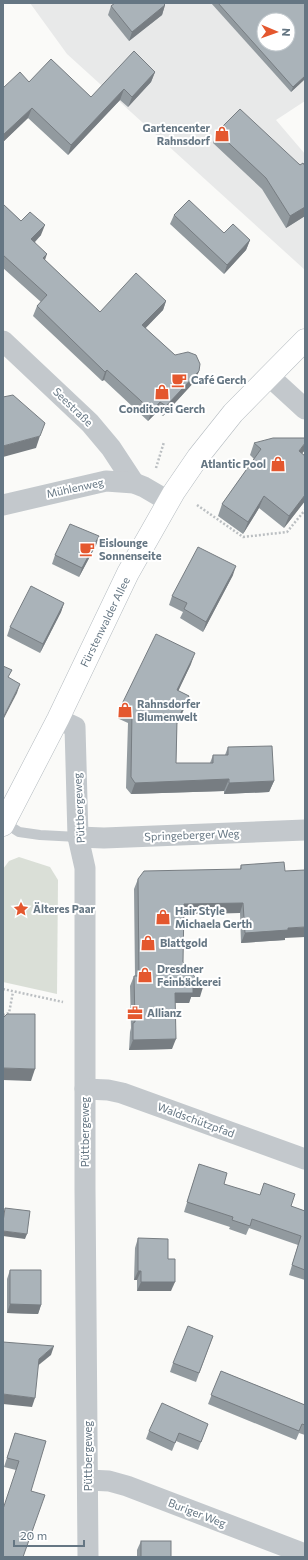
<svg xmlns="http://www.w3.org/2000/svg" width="308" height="1560" font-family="Commissioner,sans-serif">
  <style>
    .built { fill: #e8e9e9; fill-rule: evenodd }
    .grass { fill: #dadfd7 }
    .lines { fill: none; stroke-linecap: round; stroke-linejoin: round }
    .secondary-casing { stroke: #b3babf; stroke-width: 23 }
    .path { stroke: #bbbfc2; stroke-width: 2.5; stroke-dasharray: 2 2; stroke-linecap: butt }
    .service { stroke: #c3c8cc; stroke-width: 10 }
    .minor { stroke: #c3c8cc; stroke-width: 21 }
    .secondary { stroke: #fff; stroke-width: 22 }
    .wall { fill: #929a9f }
    .shaded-wall { fill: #777d82 }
    .building { fill: #aab3b9; stroke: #777d82; fill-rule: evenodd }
    .labels { text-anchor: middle; stroke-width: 4; stroke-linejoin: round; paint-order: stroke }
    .poi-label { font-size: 11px; font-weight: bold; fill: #657683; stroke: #fff; text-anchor: start }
    .street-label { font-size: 11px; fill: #657683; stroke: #fff }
  </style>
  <rect width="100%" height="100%" fill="#fafaf8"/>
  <!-- built -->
  <path class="built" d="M30,3h275v98l-29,19 29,34v116l-238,-216zM264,20h24v24h-24z"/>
  <!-- grass -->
  <polygon class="grass" points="19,857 50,867 58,880 57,994 3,982 3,869 9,861"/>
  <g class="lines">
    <!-- secondary casing -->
    <g class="secondary-casing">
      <polyline id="secondary" points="3,825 58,719 128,573 174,492 198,457 233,413 305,340"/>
    </g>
    <!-- path -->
    <g class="path">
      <polyline points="156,468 164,442"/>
      <polyline points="197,505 243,537 287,532 305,510"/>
      <polyline points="3,989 63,1002"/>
      <polyline points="3,1015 9,1013 13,992"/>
    </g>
    <!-- service -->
    <polyline class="service" points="5,823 19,832 40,835 78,837"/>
    <!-- minor -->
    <g class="minor">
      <polyline points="3,341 90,423 111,448 134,483"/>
      <polyline points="269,376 305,409"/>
      <polyline points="3,505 106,481 134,483 144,487 168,501"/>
      <polyline points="58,719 75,727 78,837 85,868 85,1188 88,1557"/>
      <polyline points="78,837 104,838 305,830"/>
      <polyline points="85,1089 108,1090 122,1093 305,1159"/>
      <polyline points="88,1480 109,1481 127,1486 305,1554"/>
    </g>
    <!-- secondary -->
    <use href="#secondary" class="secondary"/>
  </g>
  <!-- wall -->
  <g class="wall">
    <polygon points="211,3 305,3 305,79 291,92"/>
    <polygon points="165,5 162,15 129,41 108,15 111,6"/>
    <polygon points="155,72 151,82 128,107 120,100 68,155 28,118 3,142 3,88 29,82 91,97"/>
    <polygon points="217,132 305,166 305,216 286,228 262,189 213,143"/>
    <polygon points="3,204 21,221 41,235 35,242 45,260 100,312 166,301 163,310 145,328 175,355 199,371 195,381 163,416 157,412 148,421 104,380 102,381 33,316 37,306 41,302 3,268"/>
    <polygon points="174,215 224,233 250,240 246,250 224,274 170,224"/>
    <polygon points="254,443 305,450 302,453 305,456 305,501 284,528 259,508 243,534 218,516 222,504 254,459 250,455"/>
    <polygon points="99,536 96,545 79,577 52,564 55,555"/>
    <polygon points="233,575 203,632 180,618 183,612 169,605 172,596"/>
    <polygon points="64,603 61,612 40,653 7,636 10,627"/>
    <polygon points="191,664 178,691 189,696 185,707 177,724 176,763 210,763 213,755 225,755 228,747 274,781 269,792 224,794 224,791 131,794 126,788 128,723 117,718 121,706"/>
    <polygon points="241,865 285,938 285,940 241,943 240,913 183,914 183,962 200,997 191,997 189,1003 175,1003 172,1049 129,1050 130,1032 131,1028 130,986 134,976 135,976 134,889 138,879 240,869"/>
    <polygon points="199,1164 224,1184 305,1211 305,1280 289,1275 298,1245 249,1228 246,1235 229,1229 230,1227 184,1212"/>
    <polygon points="138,1238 168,1259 171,1291 137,1291 137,1280 134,1280 135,1248"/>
    <polygon points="10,1270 41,1305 38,1314 7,1313 7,1279"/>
    <polygon points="213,1336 196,1382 170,1372 173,1363"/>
    <polygon points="221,1371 305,1405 305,1435 299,1433 296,1440 208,1404"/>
    <polygon points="149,1431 205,1432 198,1450 176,1441 172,1451 146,1439"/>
    <polygon points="15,1433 31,1491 16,1470 4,1467"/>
    <polygon points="141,1541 171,1557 137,1557 137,1550"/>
  </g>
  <!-- shaded-wall -->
  <g class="shaded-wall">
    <polygon points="165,5 162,15 129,41 132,32"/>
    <polygon points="155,72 151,82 128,107 132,97"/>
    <polygon points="305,76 305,79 291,92 293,87"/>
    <polygon points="124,89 120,100 68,155 71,145"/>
    <polygon points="32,108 28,118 3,142 3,135"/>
    <polygon points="305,207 305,216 286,228 290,216"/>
    <polygon points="45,225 41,235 28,249 31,239"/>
    <polygon points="250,240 246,250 224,274 227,265"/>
    <polygon points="47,254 44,263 43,258"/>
    <polygon points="166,301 163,310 139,335 142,325"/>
    <polygon points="107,370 104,380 102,381 105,372"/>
    <polygon points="199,371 195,381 163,416 166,406"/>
    <polygon points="160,402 157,412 148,421 152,411"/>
    <polygon points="40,436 36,448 3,457 3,446"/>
    <polygon points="305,443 305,450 294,463 299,451"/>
    <polygon points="305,495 305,501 284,528 289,516"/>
    <polygon points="264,496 259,508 243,534 248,522"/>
    <polygon points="99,536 96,545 79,577 82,568"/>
    <polygon points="236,566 233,575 203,632 206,622"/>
    <polygon points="64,603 61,612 40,653 43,644"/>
    <polygon points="195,653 191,664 173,702 177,690"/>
    <polygon points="20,684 17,693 3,720 3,718"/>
    <polygon points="189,696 185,707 172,733 177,721"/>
    <polygon points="229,779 224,791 131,794 135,783"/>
    <polygon points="274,781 269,792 224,794 229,783"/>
    <polygon points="243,903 240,913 180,914 184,904"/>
    <polygon points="305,927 305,937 285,938 285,940 241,943 245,933 288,928"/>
    <polygon points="193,987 203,987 200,997 191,997 189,1003 171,1003 175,993"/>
    <polygon points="176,1039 172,1049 129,1050 133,1040"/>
    <polygon points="3,1068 35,1069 31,1081 3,1080"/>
    <polygon points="3,1231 27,1234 25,1239 3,1236"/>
    <polygon points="138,1271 141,1271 137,1280 134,1280"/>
    <polygon points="141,1282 175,1282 171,1291 137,1291"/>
    <polygon points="10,1304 41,1305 38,1314 7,1313"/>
    <polygon points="54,1346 51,1355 35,1368 39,1359"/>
    <polygon points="3,1394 35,1398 32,1407 3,1404"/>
  </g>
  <!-- building -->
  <g class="building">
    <polygon points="115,3 163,3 165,5 132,32 111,6"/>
    <path d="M218,3h87v73l-12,11zM264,20h24v24h-24z"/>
    <polygon points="134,51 155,72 132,97 124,89 71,145 32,108 3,135 3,88 20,72 29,82 51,59 91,97"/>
    <polygon points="240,109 300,165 303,163 305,166 305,207 290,216 266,178 217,132"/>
    <polygon points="189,200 224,233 233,224 250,240 227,265 174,215"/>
    <polygon points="3,204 21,221 30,212 45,225 31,239 47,254 43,258 100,312 136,273 166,301 142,325 175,355 188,352 196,355 200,364 199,371 166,406 160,402 152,411 107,370 105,372 37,306 47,295 3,255"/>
    <polygon points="13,395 45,423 40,436 3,446 3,397"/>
    <polygon points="273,438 305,438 305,443 299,451 305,456 305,495 289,516 264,496 248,522 222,504 261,449 254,443"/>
    <polygon points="70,524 99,536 82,568 55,555"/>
    <polygon points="198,547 236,566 206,622 184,609 187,603 172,596"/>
    <polygon points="31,586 64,603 43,644 10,627"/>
    <polygon points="156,634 195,653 177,690 189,696 177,721 176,763 213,763 213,755 228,755 228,747 272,746 274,781 229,783 229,779 135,783 131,777 132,711 121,706"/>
    <polygon points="3,666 12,670 8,677 20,684 3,718"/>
    <polygon points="284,862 285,871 305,870 305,927 288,928 288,930 245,933 243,903 184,904 183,962 203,987 193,987 193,993 175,993 176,1039 133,1040 133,1023 135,1022 134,976 139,976 138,879 144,871 241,869 241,865"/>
    <polygon points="7,1014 35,1014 35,1069 3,1068 3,1018"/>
    <polygon points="199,1164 227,1173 224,1184 260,1195 264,1183 295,1194 291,1206 305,1211 305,1270 292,1265 301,1236 252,1219 250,1226 232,1220 233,1217 187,1202"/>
    <polygon points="5,1208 30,1211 27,1234 3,1231 3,1222"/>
    <polygon points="138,1238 168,1239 168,1259 175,1259 175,1282 141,1282 141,1271 138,1271"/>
    <polygon points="10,1270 41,1270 41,1305 10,1304"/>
    <polygon points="188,1326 213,1336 199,1373 173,1363"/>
    <polygon points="3,1342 54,1346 39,1359 35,1398 3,1394"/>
    <polygon points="221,1371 305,1405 305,1425 302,1424 299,1431 211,1395"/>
    <polygon points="162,1403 208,1424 201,1442 179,1433 175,1443 149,1431"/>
    <polygon points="15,1433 46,1441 31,1491 45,1495 23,1557 3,1557 3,1509 19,1461 7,1458"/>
    <rect x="141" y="1541" width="30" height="16"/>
  </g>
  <!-- icons -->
  <defs>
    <g id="shop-bare" transform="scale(1.2)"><path d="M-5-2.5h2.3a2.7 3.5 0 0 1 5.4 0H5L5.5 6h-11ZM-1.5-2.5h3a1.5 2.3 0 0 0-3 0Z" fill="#e4572e" stroke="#fff" stroke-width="2.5" paint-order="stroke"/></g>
    <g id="cafe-bare" transform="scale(1.2)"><path d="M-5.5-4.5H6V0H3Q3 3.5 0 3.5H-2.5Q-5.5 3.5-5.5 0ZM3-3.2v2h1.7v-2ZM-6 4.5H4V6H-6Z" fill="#e4572e" stroke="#fff" stroke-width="2.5" paint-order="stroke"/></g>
    <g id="sight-bare" transform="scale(1.2)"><path d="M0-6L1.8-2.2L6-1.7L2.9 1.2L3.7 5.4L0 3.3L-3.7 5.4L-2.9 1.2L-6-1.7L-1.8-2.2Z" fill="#e4572e" stroke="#fff" stroke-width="2.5" paint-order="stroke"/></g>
    <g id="office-bare" transform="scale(1.2)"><path d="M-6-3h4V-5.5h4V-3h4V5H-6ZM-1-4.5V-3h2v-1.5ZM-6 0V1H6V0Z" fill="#e4572e" stroke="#fff" stroke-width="2.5" paint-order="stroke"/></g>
  </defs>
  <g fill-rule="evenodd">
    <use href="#shop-bare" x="222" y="134"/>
    <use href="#cafe-bare" x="179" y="380"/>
    <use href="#shop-bare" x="162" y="392"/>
    <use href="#shop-bare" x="278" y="464"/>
    <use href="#cafe-bare" x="87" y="549"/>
    <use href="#shop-bare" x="125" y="710"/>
    <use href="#sight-bare" x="21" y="909"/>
    <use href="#shop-bare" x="163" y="917"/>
    <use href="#shop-bare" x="148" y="943"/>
    <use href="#shop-bare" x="145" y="975"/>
    <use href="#office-bare" x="135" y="1013"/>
  </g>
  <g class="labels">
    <!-- poi labels -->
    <g class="poi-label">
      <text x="210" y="132" text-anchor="end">Gartencenter<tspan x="210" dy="13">Rahnsdorf</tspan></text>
      <text x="191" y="384">Café Gerch</text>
      <text x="162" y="413" text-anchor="middle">Conditorei Gerch</text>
      <text x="266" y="468" text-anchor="end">Atlantic Pool</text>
      <text x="99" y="547">Eislounge<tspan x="99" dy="13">Sonnenseite</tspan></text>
      <text x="137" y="708">Rahnsdorfer<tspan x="137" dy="13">Blumenwelt</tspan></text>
      <text x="33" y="913">Älteres Paar</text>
      <text x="175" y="915">Hair Style<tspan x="175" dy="13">Michaela Gerth</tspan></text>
      <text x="160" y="947">Blattgold</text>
      <text x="157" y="973">Dresdner<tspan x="157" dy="13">Feinbäckerei</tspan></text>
      <text x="147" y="1017">Allianz</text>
    </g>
    <!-- street labels -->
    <g class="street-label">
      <text transform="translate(73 407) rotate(44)" y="4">Seestraße</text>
      <text transform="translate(75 488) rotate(-12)" y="4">Mühlenweg</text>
      <text transform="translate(105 622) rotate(-64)" y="4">Fürstenwalder Allee</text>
      <text transform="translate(79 808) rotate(-93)" y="4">Püttbergeweg</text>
      <text transform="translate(192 835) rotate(-2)" y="4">Springeberger Weg</text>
      <text transform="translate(196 1120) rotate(20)" y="4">Waldschützpfad</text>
      <text transform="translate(85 1132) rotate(-90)" y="4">Püttbergeweg</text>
      <text transform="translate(88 1456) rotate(-90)" y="4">Püttbergeweg</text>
      <text transform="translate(197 1513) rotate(21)" y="4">Buriger Weg</text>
    </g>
  </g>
  <!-- border -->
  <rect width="308" height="1560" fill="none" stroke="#657683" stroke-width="8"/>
  <!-- north arrow -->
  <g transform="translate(276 32) rotate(92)"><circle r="19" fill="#ffffff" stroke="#c1c8cd"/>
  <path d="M0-3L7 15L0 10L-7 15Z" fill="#e4572e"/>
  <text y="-6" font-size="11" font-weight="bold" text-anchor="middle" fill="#657683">N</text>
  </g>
  <!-- scale -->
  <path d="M14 1540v6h70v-6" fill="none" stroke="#657683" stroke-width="2"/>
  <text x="20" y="1540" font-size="12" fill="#657683" stroke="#ffffff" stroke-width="3" paint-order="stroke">20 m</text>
</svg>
